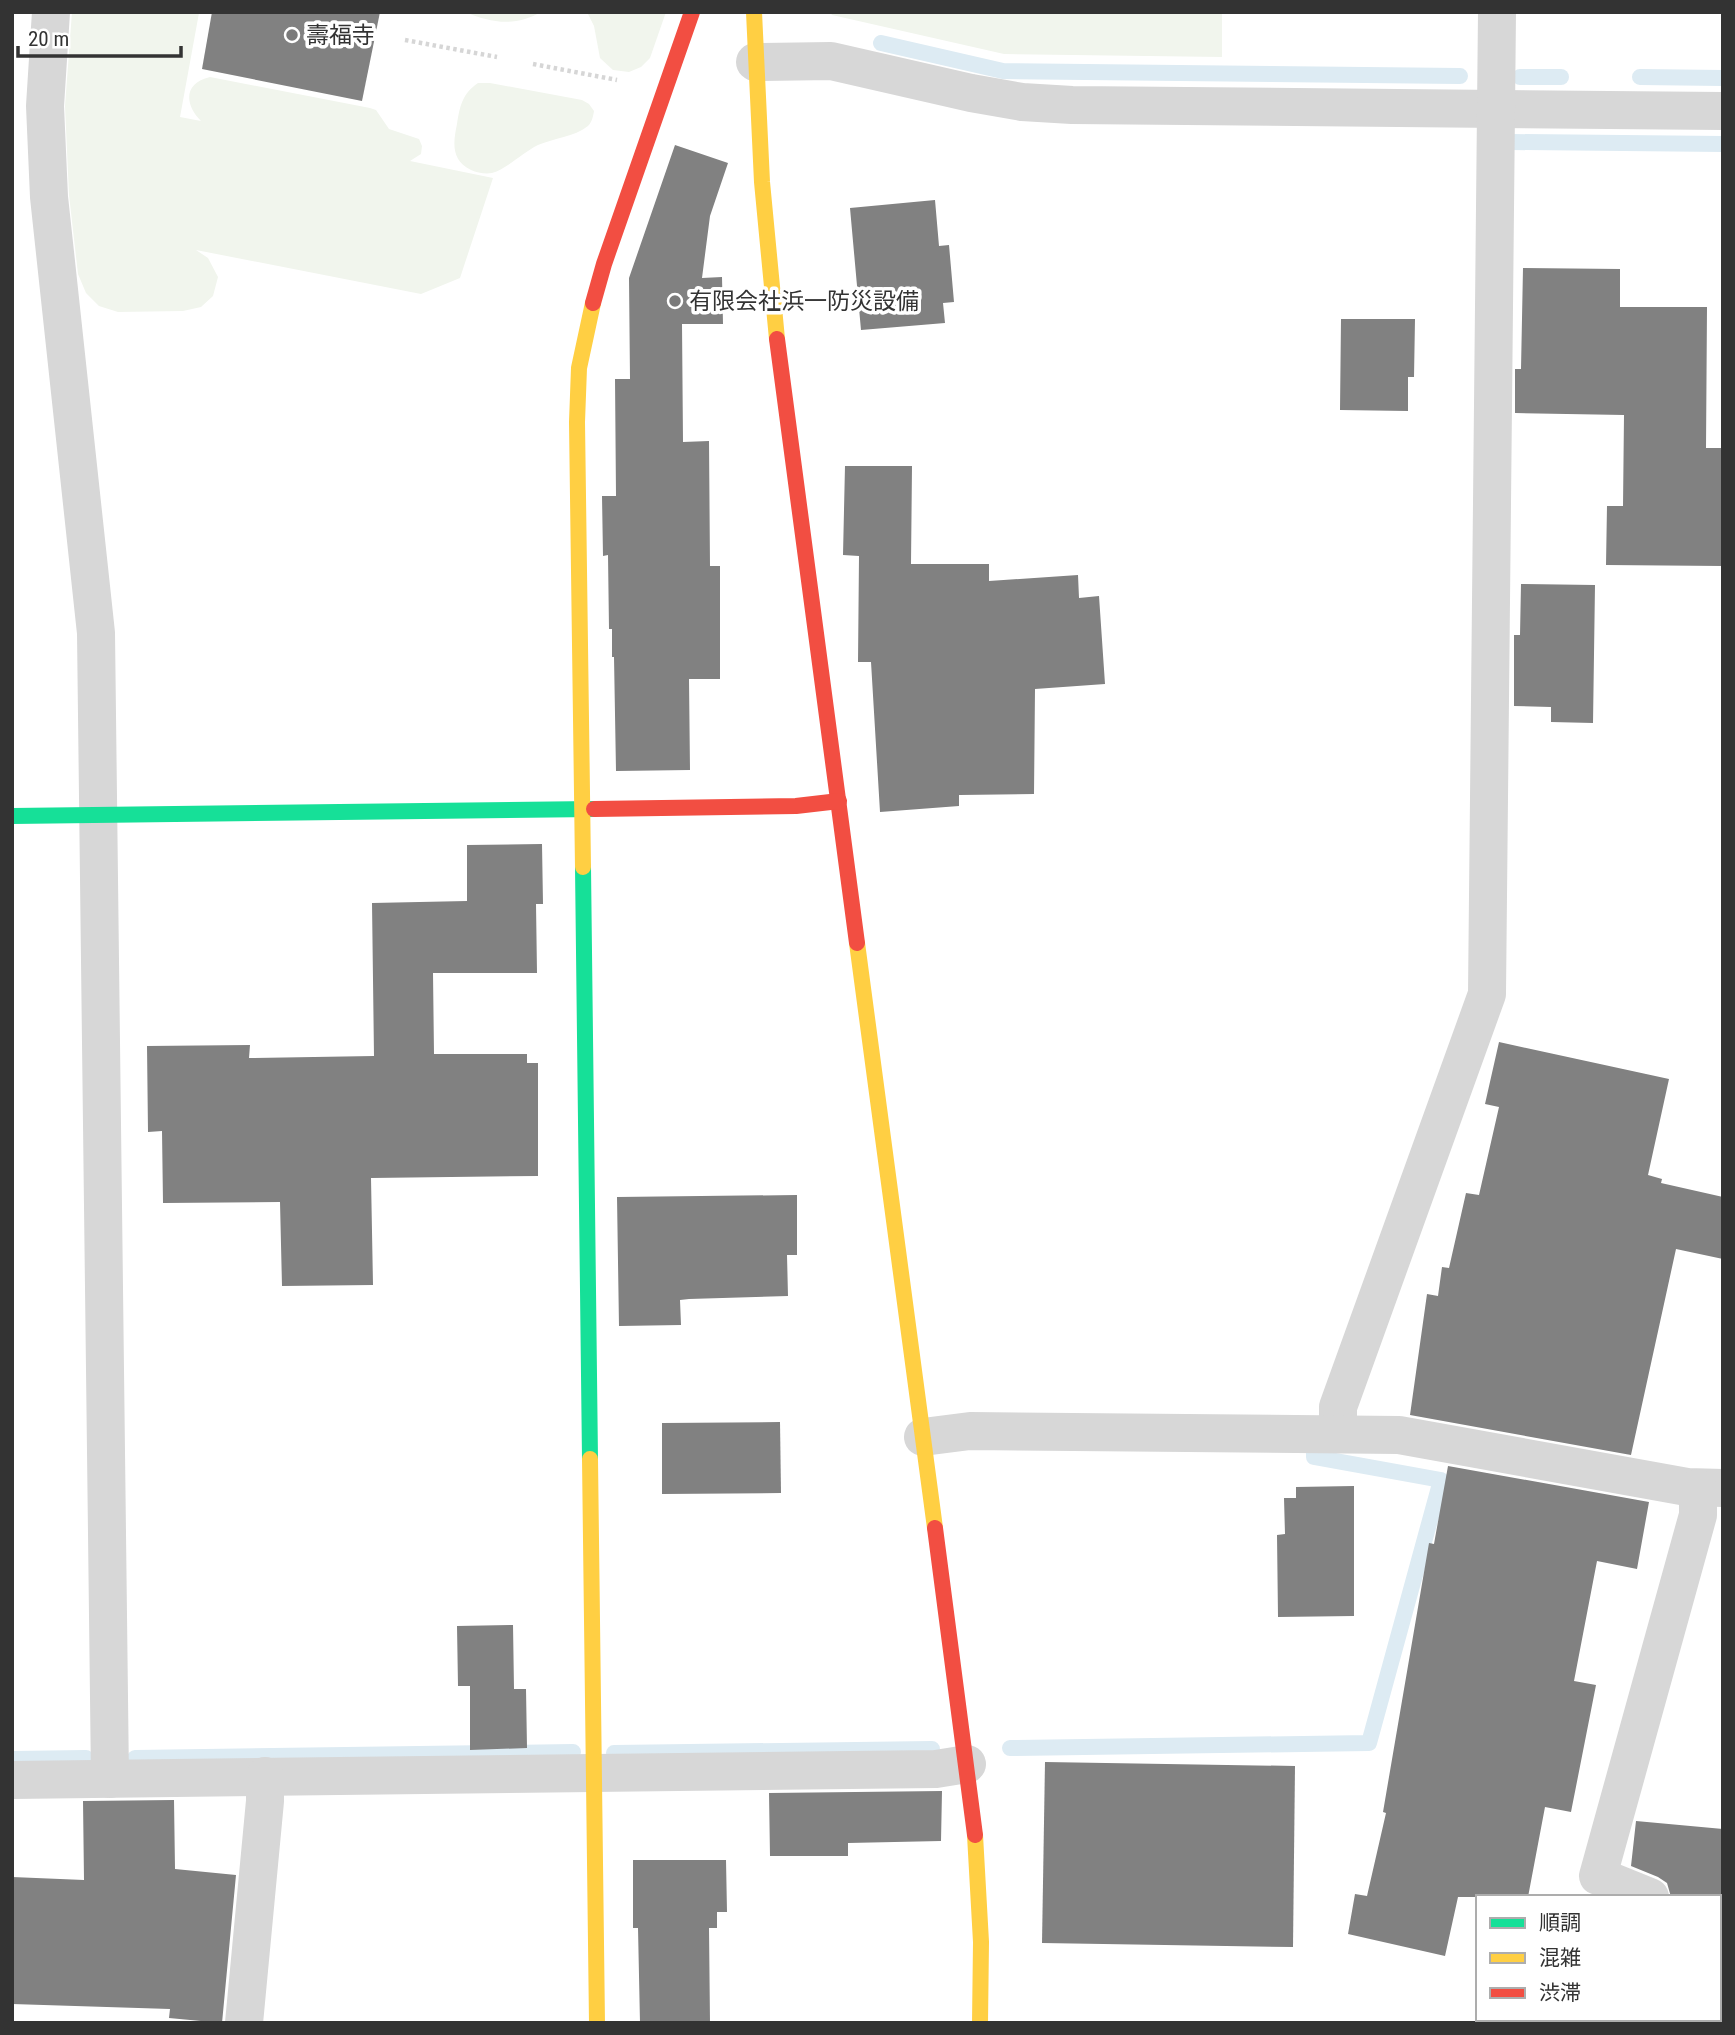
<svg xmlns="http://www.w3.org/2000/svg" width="1735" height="2035" font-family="'Roboto Condensed','Noto Sans JP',sans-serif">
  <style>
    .green { fill: #f1f5ed }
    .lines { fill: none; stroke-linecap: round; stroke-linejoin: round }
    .stream { stroke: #ddebf3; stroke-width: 16 }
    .building { fill: #818181 }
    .path { stroke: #d6d6d6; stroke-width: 4.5; stroke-dasharray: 3.5 3.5; stroke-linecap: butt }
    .street { stroke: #d7d7d7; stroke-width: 38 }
    .fast { stroke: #16e098; stroke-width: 16 }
    .slow { stroke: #ffcf43; stroke-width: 16 }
    .jam { stroke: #f24e42; stroke-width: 16 }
    .poi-dot { fill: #7a7a7a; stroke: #fff; stroke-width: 2.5 }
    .labels { text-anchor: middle; stroke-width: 7; stroke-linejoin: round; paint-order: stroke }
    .poi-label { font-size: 23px; fill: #333; stroke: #fff; text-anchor: start }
  </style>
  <rect width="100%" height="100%" fill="#fff"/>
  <!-- green -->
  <g class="green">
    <path d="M72,12l127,1 -19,104 21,4c-17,-17 -17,-38 9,-44l160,31 6,2 13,19 30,10 3,7 -1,8 -11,7 83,17 -33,100 -39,16 -225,-44 12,8 10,19 -5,19 -12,11 -18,4 -65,1 -19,-6 -13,-13 -8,-19 -9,-79 -4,-89z"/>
    <path d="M465,12h76c-26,15 -50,11 -76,0z"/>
    <polygon points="587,12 666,12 650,58 641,67 629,72 613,70 600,58 594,26"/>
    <polygon points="830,12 1222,12 1222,57 1004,54 832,15"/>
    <path d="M478,83h12l92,17 7,4 5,7c-1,6 -2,11 -6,15 -14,11 -34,12 -50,19 -16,8 -30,23 -46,28 -6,1 -15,0 -21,-3 -20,-10 -18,-27 -14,-46 3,-18 5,-30 21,-41z"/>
  </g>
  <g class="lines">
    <!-- stream -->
    <g class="stream">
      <polyline points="881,43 1003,71 1460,76"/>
      <polyline points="1520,77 1561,77"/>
      <polyline points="1640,77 1723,78"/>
      <polyline points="1512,142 1723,144"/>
      <polyline points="1010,1748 1369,1743 1441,1480 1314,1457 1314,1446"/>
      <polyline points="614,1753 932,1749"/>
      <polyline points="135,1758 573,1752"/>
      <polyline points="12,1759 86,1758"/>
    </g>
  </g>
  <!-- building -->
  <g class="building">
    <polygon points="212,12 380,12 362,101 202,69"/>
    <polygon points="675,145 728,163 710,216 702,278 722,277 723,324 682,324 683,442 709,441 710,566 720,566 720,679 689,679 690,770 616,771 614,657 612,657 612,629 609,629 608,555 603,556 602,496 616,496 615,379 630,379 629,278"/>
    <polygon points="935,200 939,246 949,245 954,302 943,303 945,323 861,330 850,208"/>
    <polygon points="1523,268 1620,269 1620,307 1707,307 1706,448 1723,448 1723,566 1606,565 1607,506 1623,506 1624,415 1515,413 1515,369 1521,369"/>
    <polygon points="1341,319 1415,319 1414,377 1408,377 1408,411 1340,410"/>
    <polygon points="845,466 912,466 911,564 989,564 989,581 1078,575 1079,598 1099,596 1105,684 1035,689 1034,794 959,795 959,806 880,812 871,662 858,662 859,556 843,555"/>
    <polygon points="1521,584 1595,585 1593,723 1551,722 1551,707 1514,706 1514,635 1520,635"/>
    <polygon points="542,844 543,904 536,904 537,973 433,973 434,1054 527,1054 527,1063 538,1063 538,1176 371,1178 373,1285 282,1286 280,1202 163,1203 162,1131 148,1132 147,1046 250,1045 249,1058 374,1056 372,903 467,901 467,845"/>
    <polygon points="1499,1042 1669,1079 1648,1175 1662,1179 1661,1183 1723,1197 1723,1259 1676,1249 1631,1455 1410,1415 1427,1294 1438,1296 1442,1267 1449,1268 1466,1193 1479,1195 1499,1107 1485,1104"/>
    <polygon points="797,1195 797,1255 787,1255 788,1296 689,1299 680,1300 681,1325 619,1326 617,1197"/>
    <polygon points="780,1422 781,1493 662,1494 662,1423"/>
    <polygon points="1448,1466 1649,1502 1637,1569 1597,1561 1574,1681 1596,1685 1571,1812 1545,1807 1528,1897 1458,1897 1445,1956 1348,1934 1355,1894 1367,1896 1386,1813 1383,1812 1429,1543 1434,1544"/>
    <polygon points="1354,1486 1354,1616 1278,1617 1277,1535 1285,1534 1284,1498 1296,1498 1296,1487"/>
    <polygon points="513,1625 514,1689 526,1689 527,1748 470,1750 470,1686 458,1686 457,1626"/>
    <polygon points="1045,1762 1295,1766 1293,1947 1042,1943"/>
    <polygon points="942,1791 941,1841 848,1843 848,1856 770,1856 769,1793"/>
    <polygon points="174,1800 175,1869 236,1875 222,2023 169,2018 170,2009 12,2004 12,1877 84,1880 83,1801"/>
    <polygon points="1636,1821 1723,1829 1723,1901 1719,1900 1719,1897 1671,1897 1667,1883 1658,1877 1631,1866"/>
    <polygon points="633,1860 726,1860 727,1912 717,1912 717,1928 709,1928 710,2023 640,2023 638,1928 633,1928"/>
  </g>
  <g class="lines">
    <!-- path -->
    <g class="path">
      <polyline points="405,40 497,57"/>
      <polyline points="533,64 617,80"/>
    </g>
    <!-- street -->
    <g class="street">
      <polyline points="51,12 45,106 49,197 96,633 110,1779"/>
      <polyline points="755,62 831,61 971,93 1022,102 1072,105 1723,111"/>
      <polyline points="1338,1434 1338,1407 1487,994 1497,12"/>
      <polyline points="923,1437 970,1431 1399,1435 1687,1487 1723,1488"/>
      <polyline points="12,1780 936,1769 967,1764"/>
      <polyline points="1650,1897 1598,1876 1698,1515 1698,1488"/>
      <polyline points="1719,1924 1723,1926"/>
      <polyline points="244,2023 265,1801 265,1776"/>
    </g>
    <!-- fast -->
    <g class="fast">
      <polyline points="12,816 594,809"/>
      <polyline points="583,867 590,1459"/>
    </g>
    <!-- slow -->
    <g class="slow">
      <polyline points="754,12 762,182 777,339"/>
      <polyline points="583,867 577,422 579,368 593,303"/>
      <polyline points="857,943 935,1528"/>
      <polyline points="590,1459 597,2023"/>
      <polyline points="975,1835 981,1942 980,2023"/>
    </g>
    <!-- jam -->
    <g class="jam">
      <polyline points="593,303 604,264 692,12"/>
      <polyline points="777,339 857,943"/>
      <polyline points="594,809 796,806 839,801"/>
      <polyline points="935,1528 975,1835"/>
    </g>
  </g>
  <!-- markers -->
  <g class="poi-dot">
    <circle cx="292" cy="35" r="7"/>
    <circle cx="675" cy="301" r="7"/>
  </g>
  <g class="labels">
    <!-- poi labels -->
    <g class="poi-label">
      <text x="306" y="43">壽福寺</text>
      <text x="689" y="309">有限会社浜一防災設備</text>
    </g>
  </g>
  <!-- border -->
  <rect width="1735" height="2035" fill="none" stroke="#333333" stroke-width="28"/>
  <!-- legend -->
  <rect x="1476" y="1895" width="245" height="126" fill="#ffffff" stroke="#adadad" stroke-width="2"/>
  <rect x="1490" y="1918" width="35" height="10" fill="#16e098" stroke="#adadad" stroke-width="2"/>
  <text x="1539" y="1930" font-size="21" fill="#333333">順調</text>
  <rect x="1490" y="1953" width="35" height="10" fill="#ffcf43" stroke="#adadad" stroke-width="2"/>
  <text x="1539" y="1965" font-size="21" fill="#333333">混雑</text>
  <rect x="1490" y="1988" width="35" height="10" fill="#f24e42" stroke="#adadad" stroke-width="2"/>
  <text x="1539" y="2000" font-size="21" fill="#333333">渋滞</text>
  <!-- scale -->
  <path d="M18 46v10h163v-10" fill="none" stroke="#333333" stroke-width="3.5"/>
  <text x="28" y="46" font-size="21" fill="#333333" stroke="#ffffff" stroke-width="5" paint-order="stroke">20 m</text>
</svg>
